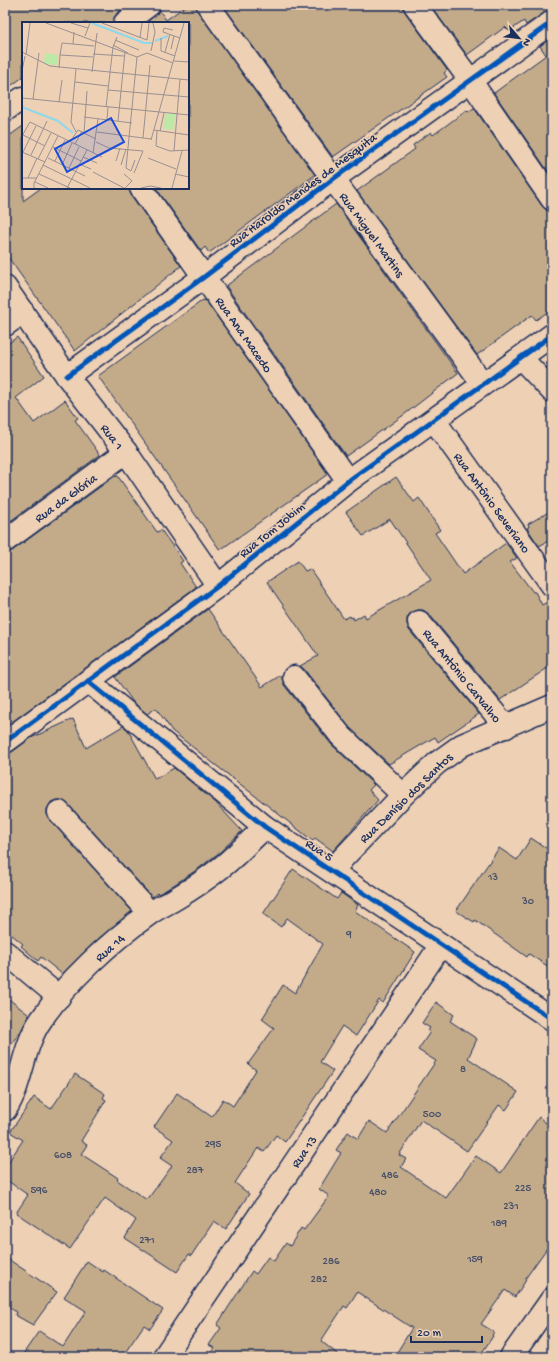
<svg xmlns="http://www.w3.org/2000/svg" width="557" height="1362" font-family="'Gochi Hand',sans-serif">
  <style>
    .building { fill: #c3ab8a; stroke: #1b2f5e }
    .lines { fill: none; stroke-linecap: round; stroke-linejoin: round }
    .minor-casing { stroke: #1b2f5e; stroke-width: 25 }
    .minor { stroke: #eed0b4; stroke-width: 22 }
    .cycleway-casing { stroke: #eed0b4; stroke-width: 8 }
    .cycleway { stroke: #0057b8; stroke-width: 5 }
    .labels { text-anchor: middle; stroke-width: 3; stroke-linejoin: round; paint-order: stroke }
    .number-label { font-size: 11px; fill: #454e69 }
    .street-label { font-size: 13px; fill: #1b2f5e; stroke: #eed0b4 }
    .inset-river { fill: none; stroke: #8cd8ec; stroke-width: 2 }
    .inset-road { fill: none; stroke: #9a9092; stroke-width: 1 }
    .view { fill: #1d4ed8; fill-opacity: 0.15; stroke: #1d4ed8; stroke-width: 2 }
    .inset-edge { fill: none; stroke: #1b2f5e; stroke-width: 2 }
  </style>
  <rect width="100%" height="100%" fill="#eed0b4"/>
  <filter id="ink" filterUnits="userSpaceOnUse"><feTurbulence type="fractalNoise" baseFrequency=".025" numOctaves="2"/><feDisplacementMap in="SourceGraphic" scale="8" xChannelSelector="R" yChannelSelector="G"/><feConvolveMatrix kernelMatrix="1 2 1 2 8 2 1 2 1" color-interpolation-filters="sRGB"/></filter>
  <g filter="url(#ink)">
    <!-- building -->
    <g class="building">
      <polygon points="5,5 128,5 117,13 114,18 113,23 23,23 23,77 5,90"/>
      <polygon points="187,5 196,5 198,12 315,175 209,253 205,247 201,251 156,188 188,188 188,23 146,23 160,11 166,20"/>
      <polygon points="223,5 403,5 405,12 447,70 444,73 447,77 333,157"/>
      <polygon points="430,5 552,5 552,10 545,12 526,25 524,21 509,31 505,27 467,55"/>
      <polygon points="552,37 552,177 494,93 546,55 540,46"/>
      <polygon points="474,108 542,206 546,210 552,211 552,309 536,320 532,315 477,355 357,191 415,149 413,145 431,132 433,135 467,110 468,112"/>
      <polygon points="23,126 23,201 41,188 129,188 131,195 181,266 75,351 5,253 5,139"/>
      <polygon points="336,204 458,373 405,414 346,456 226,286"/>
      <polygon points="203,300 206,301 328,474 220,550 98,376"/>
      <polygon points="17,337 44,376 16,398 34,423 65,400 78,418 75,420 100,455 5,525 5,346"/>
      <polygon points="117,475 157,532 161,530 183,561 180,563 196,587 5,727 5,553 12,551 115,476 116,477"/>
      <polygon points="396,477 414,502 419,498 440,530 435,533 463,574 506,543 517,558 510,562 533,592 535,592 542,605 552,599 552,665 500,700 429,614 423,610 417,610 411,612 407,618 407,624 409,630 479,714 438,742 435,737 389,764 350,728 304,669 300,666 318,656 267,582 298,561 305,571 310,569 344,619 350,616 351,618 353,617 354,620 364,614 366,618 431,580 390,519 363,536 346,512"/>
      <polygon points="552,510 552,539 539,546 527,528 529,527 528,524"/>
      <polygon points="208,609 262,687 281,675 284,685 331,744 374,785 369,790 378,800 333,851 315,838 313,841 172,731 156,708 147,714 133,702 115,677"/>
      <polygon points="73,719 86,748 123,726 128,730 155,779 174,768 215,802 242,831 220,852 198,869 166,890 158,894 157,893 152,897 68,804 62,800 56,800 51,802 47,809 47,815 50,820 132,911 97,940 62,974 41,957 38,961 21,946 23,944 5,929 5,754 12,752 31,738"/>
      <polygon points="531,838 552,852 552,969 529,954 527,957 475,920 474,922 456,911 499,848 517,860"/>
      <polygon points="293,869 337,899 341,893 358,905 355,911 415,952 383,1003 379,1000 356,1036 342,1026 320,1062 333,1071 285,1142 276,1135 264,1152 258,1148 235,1183 249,1194 226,1229 214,1221 191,1256 189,1254 177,1272 125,1238 136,1220 105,1198 70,1249 16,1213 28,1195 5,1179 5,1167 23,1140 10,1132 34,1097 51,1109 75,1074 105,1094 103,1098 106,1100 81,1141 87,1145 81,1154 118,1178 117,1180 147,1200 172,1166 160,1158 173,1140 154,1127 177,1093 212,1117 223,1099 233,1106 256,1070 248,1064 274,1028 262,1019 283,985 295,993 323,944 287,918 281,927 263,914"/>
      <polygon points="5,996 29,1015 21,1031 5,1052"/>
      <polygon points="436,1002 454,1015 450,1021 477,1039 468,1058 518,1092 506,1110 499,1105 467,1151 421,1120 399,1155 406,1159 401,1167 446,1198 476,1156 501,1173 539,1117 552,1128 552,1241 525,1279 526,1280 515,1297 505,1290 481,1324 494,1332 492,1335 493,1336 479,1357 394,1357 412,1328 357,1292 347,1308 344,1306 321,1341 341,1357 208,1357 214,1348 209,1345 221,1328 217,1325 252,1271 256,1274 268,1257 274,1261 286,1243 290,1246 301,1228 304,1230 329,1196 319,1189 341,1153 336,1150 348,1132 358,1139 369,1121 387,1133 436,1061 418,1050 430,1032 428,1031 430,1028 422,1023"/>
      <polygon points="5,1257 57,1292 33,1325 15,1315 16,1312 5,1304"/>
      <polygon points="87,1261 103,1272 104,1270 163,1310 150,1329 144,1325 122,1357 21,1357 39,1331 63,1347 86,1311 64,1297"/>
    </g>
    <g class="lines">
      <!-- minor casing -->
      <g class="minor-casing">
        <g id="minor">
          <polyline points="208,5 333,179 483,384"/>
          <polyline points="415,5 470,80 552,199"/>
          <polyline points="125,23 149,5"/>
          <polyline points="5,110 23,98"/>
          <polyline points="141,188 348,481"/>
          <polyline points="5,287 67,376 126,452 218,586"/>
          <polyline points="5,325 23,312"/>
          <polyline points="521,358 552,391"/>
          <polyline points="67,376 204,277 333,179 552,22"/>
          <polyline points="434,420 552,585"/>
          <polyline points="5,541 126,452"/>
          <polyline points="419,622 506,727"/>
          <polyline points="294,677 341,736 403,795"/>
          <polyline points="88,681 265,827 552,1019"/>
          <polyline points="5,742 218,586 348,481 552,335"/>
          <polyline points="59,812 150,913"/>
          <polyline points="333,871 343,858 403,795 437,763 462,745 552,706"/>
          <polyline points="5,952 59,997"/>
          <path d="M5,1110c18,-27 17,-63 36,-90 26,-39 70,-79 108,-106 8,-6 18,-10 26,-15 17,-10 33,-21 48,-33 15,-12 28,-26 42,-39"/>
          <polyline points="164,1357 441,945"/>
          <polyline points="511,1357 552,1299"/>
        </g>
      </g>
      <!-- minor -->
      <use href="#minor" class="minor"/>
      <!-- cycleway casing -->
      <g class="cycleway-casing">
        <g id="cycleway">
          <polyline points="67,376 204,277 333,179 552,22"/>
          <polyline points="88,681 265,827 552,1019"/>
          <polyline points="5,742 218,586 348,481 552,335"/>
        </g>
      </g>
      <!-- cycleway -->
      <use href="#cycleway" class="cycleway"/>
    </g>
  </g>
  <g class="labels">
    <!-- number labels -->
    <g class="number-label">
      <text x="493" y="880">13</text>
      <text x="528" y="904">30</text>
      <text x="349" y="937">9</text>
      <text x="463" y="1072">8</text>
      <text x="432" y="1117">500</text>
      <text x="213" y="1147">295</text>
      <text x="63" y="1158">608</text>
      <text x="195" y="1173">287</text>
      <text x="390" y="1178">486</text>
      <text x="523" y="1191">225</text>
      <text x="39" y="1193">596</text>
      <text x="378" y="1195">480</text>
      <text x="511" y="1209">231</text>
      <text x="499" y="1226">189</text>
      <text x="147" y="1243">271</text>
      <text x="475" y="1262">159</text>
      <text x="331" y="1264">286</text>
      <text x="319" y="1282">282</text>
    </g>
    <!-- street labels -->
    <g class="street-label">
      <text transform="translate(302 189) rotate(-37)" y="5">Rua Haroldo Mendes de Mesquita</text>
      <text transform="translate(373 234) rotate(54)" y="5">Rua Miguel Martins</text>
      <text transform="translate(245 334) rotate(55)" y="5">Rua Ana Macedo</text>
      <text transform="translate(113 436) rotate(52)" y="5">Rua 1</text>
      <text transform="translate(65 497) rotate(-36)" y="5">Rua da Glória</text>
      <text transform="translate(493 502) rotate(54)" y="5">Rua Antônio Severiano</text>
      <text transform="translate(271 529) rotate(-39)" y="5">Rua Tom Jobim</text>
      <text transform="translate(463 675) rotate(51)" y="5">Rua Antônio Carvalho</text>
      <text transform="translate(405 797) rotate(-44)" y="5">Rua Denísio dos Santos</text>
      <text transform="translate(320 849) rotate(33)" y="5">Rua 5</text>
      <text transform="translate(109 947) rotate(-42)" y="5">Rua 14</text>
      <text transform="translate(303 1151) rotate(-56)" y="5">Rua 13</text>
    </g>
  </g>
  <!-- overview -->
  <g transform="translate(22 22)">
    <rect width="167" height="167" fill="#eed0b4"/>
    <path d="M23,31l13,2 -1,10 -13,-1zM143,92h10l-1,16 -10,-1z" fill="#bde9a6"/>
    <path class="inset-river" d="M70,1l52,20h8M133,19l13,-5M0,85l36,14 15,12"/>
    <path class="inset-road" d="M24,1l91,34 10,-4 26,10M49,1l17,5M80,1l45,17 2,-17M151,8l-9,-2 -1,4 17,6M63,14l5,-13M118,16l2,-15M139,16v13l14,5M93,18l24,10M51,22l1,-12M91,23l15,8M149,27l3,-13M129,29l4,-19 -2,-9M0,30l28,14 139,14M143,30l5,-18M71,32l31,2M4,33l4,-32M38,33l2,-12 32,3M152,39l15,1M37,46l1,-13 33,2M0,49l3,-15M70,50l5,-39M53,60l33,4M86,68l81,7M0,76l167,17M11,77l6,-46M37,80l3,-22M84,85l7,-60 4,-10M62,95l48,6M85,98l1,-13M96,99l7,-69M132,108l35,5M135,109l-1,15 14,5 19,-1M138,109l4,-18M54,110l-5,-10 5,-53M75,110l54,7M62,111l3,-42M1,113l22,11M0,114l8,-14 72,35M121,116l7,-73M129,118l33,-117M48,120l8,-12 18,9M74,120l13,6 34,3 -9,22M53,122l7,-13M31,125l28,14M152,129l6,-72M0,130l23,10M1,130l13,-26M71,131l5,-34M9,133l16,-34M61,135l14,6M26,136l37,18M126,136l28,11M16,137l13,-26M113,138l-4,11 -5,-3 11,-111M33,139l10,-21M94,139l4,-13M57,142l12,5M21,143l47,23M40,143l10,-22M99,143l5,-16M47,146l10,-21M71,150l31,16M17,152l31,14M102,152l8,7 -7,7M153,152l14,3M0,156h15M6,156l9,-20M13,160l13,6M12,166v-5l24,-47M45,166l20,-38M119,166l9,-2 11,2M150,166l10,-37"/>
    <path class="view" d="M89,96l13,24 -57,30 -12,-23z"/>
    <rect width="167" height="167" class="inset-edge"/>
  </g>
  <!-- margin -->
  <rect width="557" height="1362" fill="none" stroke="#eed0b4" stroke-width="20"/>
  <rect x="10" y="10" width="537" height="1342" fill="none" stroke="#1b2f5e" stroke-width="1.5" filter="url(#ink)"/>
  <!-- north arrow -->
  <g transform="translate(519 38) rotate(118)" stroke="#eed0b4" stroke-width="3" paint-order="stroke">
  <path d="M0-3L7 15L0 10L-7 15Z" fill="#1b2f5e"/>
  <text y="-6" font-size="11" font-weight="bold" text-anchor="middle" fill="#1b2f5e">N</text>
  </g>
  <!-- scale -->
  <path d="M411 1336v6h71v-6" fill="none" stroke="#1b2f5e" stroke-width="2"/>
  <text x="417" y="1336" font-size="12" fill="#1b2f5e" stroke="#eed0b4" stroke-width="3" paint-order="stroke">20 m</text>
</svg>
